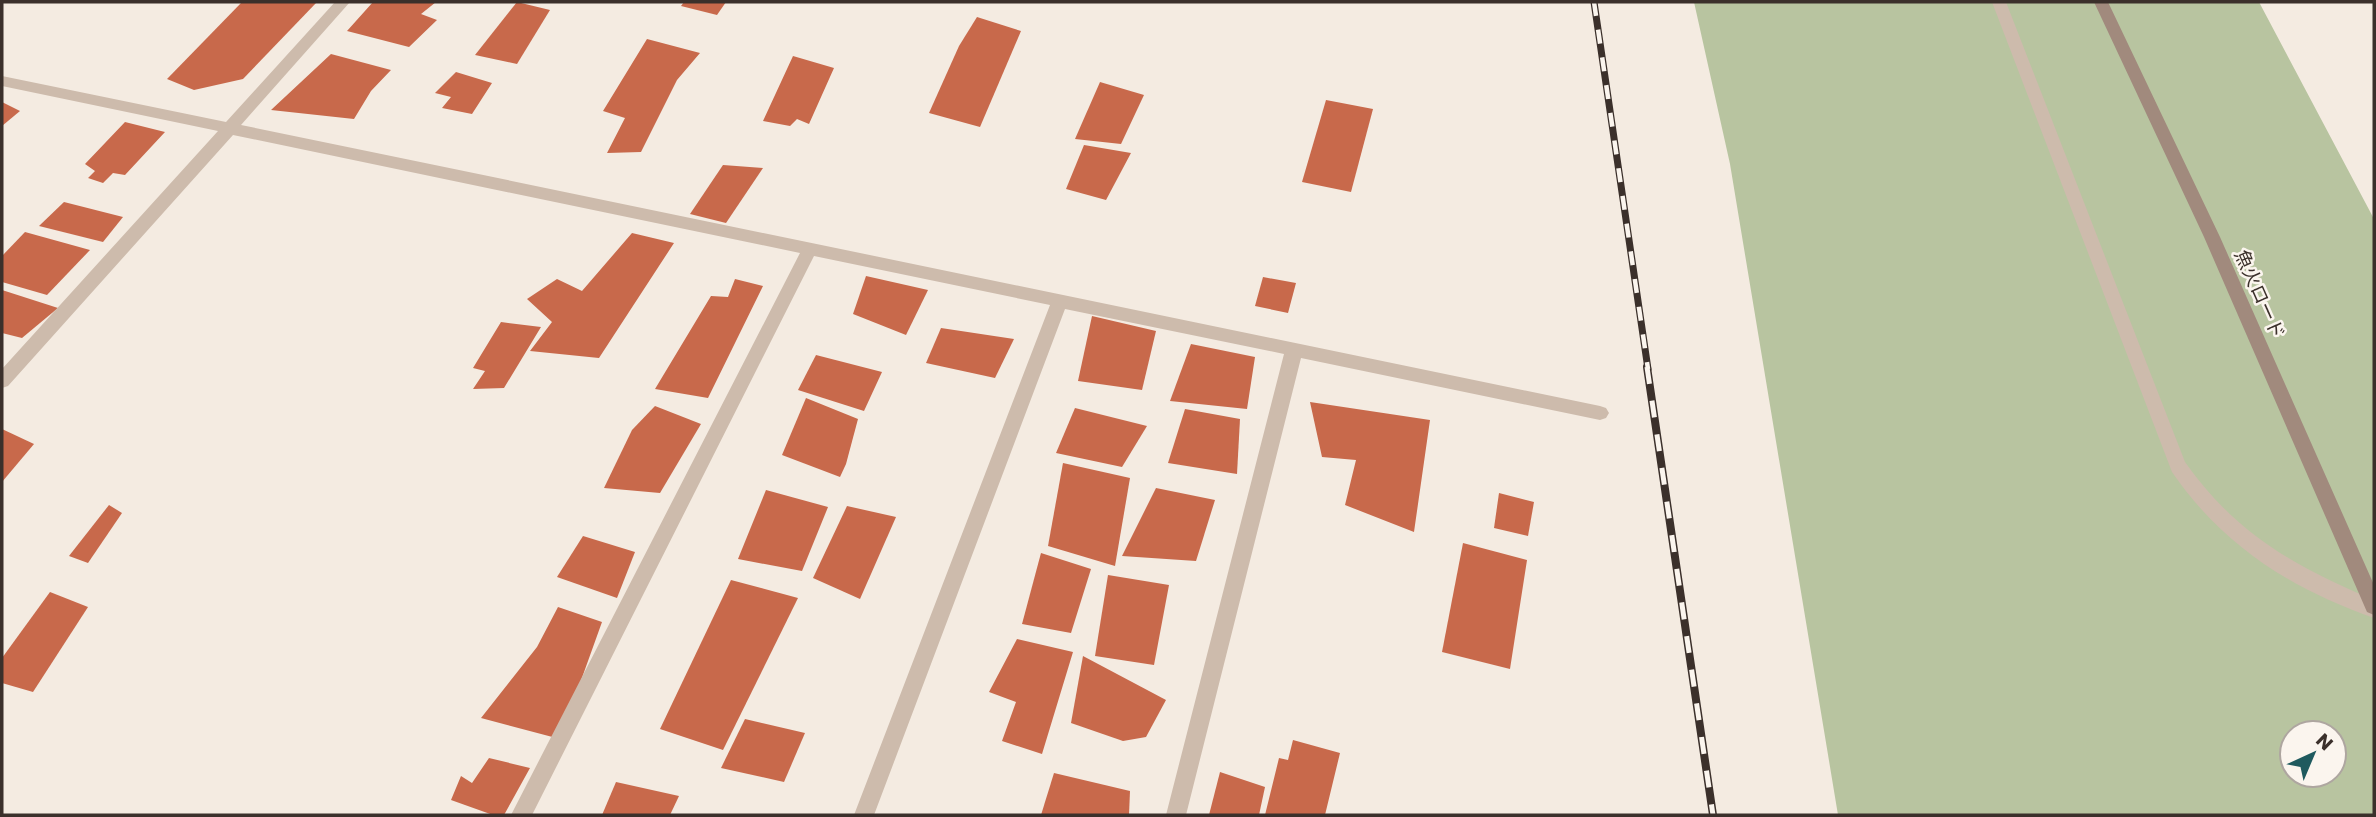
<svg xmlns="http://www.w3.org/2000/svg" width="2376" height="817" font-family="Poppins,'Noto Sans JP',sans-serif">
  <style>
    .green { fill: #b8c4a0; fill-rule: evenodd }
    .building { fill: #c8694b }
    .lines { fill: none; stroke-linecap: round; stroke-linejoin: round }
    .street { fill: #cdbbac; fill-rule: evenodd }
    .secondary { fill: #a18a7d; fill-rule: evenodd }
    .rail-far1-casing { stroke: #3b302b; stroke-width: 7 }
    .rail-casing { stroke: #3b302b; stroke-width: 8 }
    .rail-far1 { stroke: #fbf5ee; stroke-width: 4.5; stroke-dasharray: 14; stroke-linecap: butt }
    .rail { stroke: #fbf5ee; stroke-width: 5; stroke-dasharray: 17; stroke-linecap: butt }
    .labels { text-anchor: middle; stroke-width: 5; stroke-linejoin: round; paint-order: stroke }
    .street-label { font-size: 19px; fill: #3b302b; stroke: #fbf5ee }
  </style>
  <rect width="100%" height="100%" fill="#f4ebe1"/>
  <!-- green -->
  <path class="green" d="M1694,2h565l115,217v596h-536l-108,-651zM2292,733h42v42h-42z"/>
  <!-- building -->
  <g class="building">
    <polygon points="242,2 317,2 243,79 194,90 167,79"/>
    <polygon points="373,2 436,2 421,14 437,20 409,47 347,31"/>
    <polygon points="517,2 550,10 517,64 475,55"/>
    <polygon points="684,2 726,2 717,15 681,6"/>
    <polygon points="977,17 1021,31 980,127 929,113 959,46"/>
    <polygon points="647,39 700,53 677,80 641,152 607,153 625,118 603,111"/>
    <polygon points="331,54 391,70 371,91 354,119 271,110"/>
    <polygon points="793,56 834,68 809,124 797,119 790,126 763,121"/>
    <polygon points="456,72 492,83 472,114 442,108 451,97 435,93"/>
    <polygon points="1100,82 1144,95 1121,144 1075,139"/>
    <polygon points="1326,100 1373,109 1351,192 1302,182"/>
    <polygon points="2,102 20,111 2,126"/>
    <polygon points="125,122 165,132 125,175 113,173 103,183 88,178 95,171 85,164"/>
    <polygon points="1084,145 1131,153 1106,200 1066,189"/>
    <polygon points="723,165 763,168 726,223 690,214"/>
    <polygon points="64,202 123,217 103,242 39,226"/>
    <polygon points="25,232 90,250 47,295 2,282 2,256"/>
    <polygon points="632,233 674,243 599,358 530,351 552,322 527,299 557,279 582,291"/>
    <polygon points="866,276 928,290 906,335 853,314"/>
    <polygon points="1263,277 1296,283 1288,313 1255,306"/>
    <polygon points="735,279 763,286 708,398 655,389 711,296 728,297"/>
    <polygon points="2,290 58,308 22,338 2,333"/>
    <polygon points="1092,316 1156,331 1142,390 1078,381"/>
    <polygon points="501,322 541,327 504,388 473,389 485,371 473,368"/>
    <polygon points="941,328 1014,339 995,378 926,363"/>
    <polygon points="1191,344 1255,357 1247,409 1170,401"/>
    <polygon points="816,355 882,372 864,411 798,390"/>
    <polygon points="806,398 858,419 846,464 840,477 782,455"/>
    <polygon points="1310,402 1430,420 1414,532 1345,505 1356,460 1322,457"/>
    <polygon points="655,406 701,424 660,493 604,488 632,430"/>
    <polygon points="1075,408 1147,426 1122,467 1056,453"/>
    <polygon points="1185,409 1240,419 1237,474 1168,463"/>
    <polygon points="2,429 34,444 2,482"/>
    <polygon points="1063,463 1130,478 1115,566 1048,546"/>
    <polygon points="1156,488 1215,500 1196,561 1122,556"/>
    <polygon points="766,490 828,507 802,571 738,559"/>
    <polygon points="1499,493 1534,502 1528,536 1494,528"/>
    <polygon points="109,505 122,513 88,563 69,556"/>
    <polygon points="847,506 896,517 860,599 813,578"/>
    <polygon points="583,536 635,552 617,598 557,577"/>
    <polygon points="1463,543 1527,560 1510,669 1442,652"/>
    <polygon points="1041,553 1091,569 1071,633 1022,624"/>
    <polygon points="1108,575 1169,585 1154,665 1095,656"/>
    <polygon points="731,580 798,598 723,750 660,729"/>
    <polygon points="50,592 88,607 33,692 2,683 2,658"/>
    <polygon points="558,607 602,622 560,739 481,718 537,647"/>
    <polygon points="1017,639 1073,652 1042,754 1002,741 1016,702 989,692"/>
    <polygon points="1083,656 1166,700 1146,737 1123,741 1071,723"/>
    <polygon points="745,719 805,733 784,782 721,768"/>
    <polygon points="1293,740 1340,753 1325,815 1265,815 1279,758 1288,760"/>
    <polygon points="489,758 530,768 504,815 493,815 451,800 461,776 472,783"/>
    <polygon points="1220,772 1265,787 1259,815 1209,815"/>
    <polygon points="1054,773 1130,791 1129,815 1041,815"/>
    <polygon points="616,782 679,796 670,815 602,815"/>
  </g>
  <g class="lines">
    <!-- street -->
    <g class="street">
      <polygon points="335,2 350,2 241,125 1600,406 1606,408 1609,413 1606,418 1600,420 1301,358 1186,815 1166,815 1284,354 1065,309 874,815 854,815 1050,305 814,256 532,815 511,815 800,253 233,135 8,386 2,388 2,369 218,131 2,86 2,76 226,122"/>
      <path d="M1992,2h14l179,460c50,71 110,105 189,138v18c-83,-29 -152,-73 -202,-146z"/>
    </g>
    <!-- secondary -->
    <polygon class="secondary" points="2094,2 2108,2 2220,237 2374,585 2374,615 2367,612 2204,237"/>
    <!-- rail-far1 casing -->
    <g class="rail-far1-casing">
      <polyline id="rail-far1" points="1594,2 1648,369"/>
    </g>
    <!-- rail casing -->
    <g class="rail-casing">
      <polyline id="rail" points="1647,367 1713,815"/>
    </g>
    <!-- rail-far1 -->
    <use href="#rail-far1" class="rail-far1"/>
    <!-- rail -->
    <use href="#rail" class="rail"/>
  </g>
  <g class="labels">
    <!-- street labels -->
    <g class="street-label">
      <text transform="translate(2260 294) rotate(66)" y="7">魚火ロード</text>
    </g>
  </g>
  <!-- border -->
  <rect width="2376" height="817" fill="none" stroke="#3b302b" stroke-width="7"/>
  <!-- north arrow -->
  <g transform="translate(2313 754) rotate(44)"><circle r="33" fill="#fbf5ee" stroke="#aea6a0" stroke-width="2"/>
  <path d="M0-5L12 26L0 18L-12 26Z" fill="#1f5a5e"/>
  <text y="-10" font-size="19" font-weight="bold" text-anchor="middle" fill="#3b302b">N</text>
  </g>
</svg>
